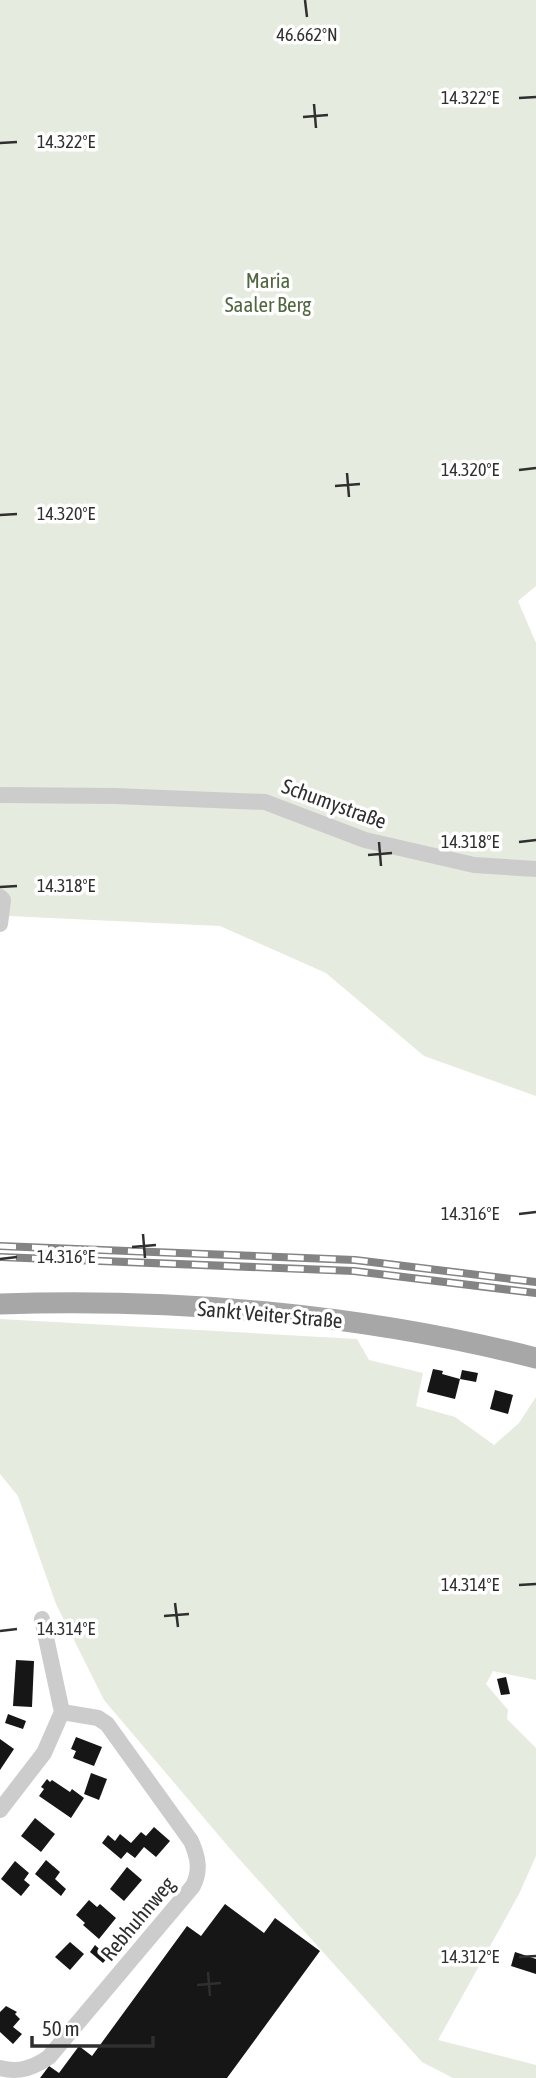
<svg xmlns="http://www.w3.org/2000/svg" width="536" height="2078" font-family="'Asap Condensed',sans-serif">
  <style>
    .green { fill: #e5ebde }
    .building { fill: #161616 }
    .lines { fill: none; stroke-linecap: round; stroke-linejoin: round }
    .minor { stroke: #ccc; stroke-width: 16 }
    .major { stroke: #a7a7a7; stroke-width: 21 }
    .rail-casing { stroke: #848484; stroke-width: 8 }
    .rail { stroke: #fff; stroke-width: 5; stroke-dasharray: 16; stroke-linecap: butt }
    .ticks { fill: none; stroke: #2f2f2f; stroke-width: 2.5 }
    .labels { text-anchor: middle; stroke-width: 7; stroke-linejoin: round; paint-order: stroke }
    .park-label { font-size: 21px; fill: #516740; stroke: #fff }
    .street-label { font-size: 21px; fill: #2f2f2f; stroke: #fff }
    .ticks-label { font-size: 18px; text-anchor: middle; fill: #2f2f2f; stroke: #fff; stroke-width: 7; stroke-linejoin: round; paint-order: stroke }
  </style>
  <rect width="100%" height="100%" fill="#fff"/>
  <!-- green -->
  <g class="green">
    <polygon points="0,0 536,0 536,586 518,601 536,643 536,1096 424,1056 326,973 220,926 9,916 0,906"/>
    <polygon points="0,1319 357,1339 369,1360 423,1373 416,1406 455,1417 494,1445 519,1423 536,1397 536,1680 493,1671 486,1684 508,1710 507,1719 536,1748 536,1856 519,1894 438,2040 536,2065 536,2078 453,2078 422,2062 232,1851 104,1700 56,1604 18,1496 0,1474"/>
  </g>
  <!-- building -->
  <g class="building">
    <polygon points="433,1369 443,1371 442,1374 460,1379 455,1399 427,1392"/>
    <polygon points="462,1370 478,1373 476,1382 460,1379"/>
    <polygon points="495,1390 513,1395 508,1414 490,1409"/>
    <polygon points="16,1660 34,1661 32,1707 13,1706"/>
    <polygon points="506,1677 510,1694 501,1695 497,1679"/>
    <polygon points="8,1714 26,1721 23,1729 5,1723"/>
    <polygon points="76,1737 102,1747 94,1766 73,1758 76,1751 71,1749"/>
    <polygon points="0,1739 14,1749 0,1770"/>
    <polygon points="91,1773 107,1779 99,1800 84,1794"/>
    <polygon points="47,1779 50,1782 52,1780 70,1792 72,1789 84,1798 71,1818 39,1796 44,1789 41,1787"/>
    <polygon points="35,1818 55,1834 41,1852 21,1836"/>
    <polygon points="154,1827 170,1841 156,1857 144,1847 135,1858 127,1852 121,1859 102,1843 108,1835 115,1841 120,1834 131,1843 141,1832 146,1836"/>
    <polygon points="46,1860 60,1872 55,1879 66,1889 61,1896 35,1874"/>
    <polygon points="15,1861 29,1873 24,1880 30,1885 21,1896 1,1879"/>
    <polygon points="127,1867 142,1880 124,1901 110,1889"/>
    <polygon points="89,1900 97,1907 100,1904 116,1918 99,1939 83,1925 85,1923 76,1915"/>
    <polygon points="225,1904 264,1933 275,1918 320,1951 227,2078 40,2078 49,2066 59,2073 79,2046 92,2056 187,1926 201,1936"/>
    <polygon points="70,1942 84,1954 70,1970 55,1957"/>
    <polygon points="95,1945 108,1957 103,1963 90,1952"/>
    <polygon points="515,1952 536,1959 536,1974 511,1966"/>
    <polygon points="6,2006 17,2012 15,2014 20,2019 13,2027 22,2034 13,2044 0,2032 0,2012"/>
  </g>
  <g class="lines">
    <!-- minor -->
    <g class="minor">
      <polyline points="0,795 115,796 265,802 365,840 474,865 536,869"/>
      <polyline points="0,897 3,900 0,924"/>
      <polyline points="0,1810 44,1753 62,1712 42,1619"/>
      <path d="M0,2068c19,5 33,0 49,-11l144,-171c8,-16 5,-29 -2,-45l-84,-117 -9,-6 -36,-6"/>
    </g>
    <!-- major -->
    <path class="major" d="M0,1304c178,-6 363,10 536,54"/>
    <!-- rail casing -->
    <g class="rail-casing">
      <g id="rail">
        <polyline points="0,1246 355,1260 536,1282"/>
        <polyline points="0,1257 354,1271 536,1293"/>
      </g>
    </g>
    <!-- rail -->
    <use href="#rail" class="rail"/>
  </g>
  <!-- ticks -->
  <path class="ticks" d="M305,0l2,17M519,98l17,-1M314,104l2,24M303,117l25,-2M0,143l17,-1M519,470l17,-2M347,473l2,24M335,486l25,-2M0,515l17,-1M379,842l2,24M519,842l17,-2M368,855l24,-2M0,887l17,-1M519,1214l17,-2M143,1234l2,24M132,1247l24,-2M0,1259l17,-2M519,1585l17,-1M175,1603l3,24M164,1616l25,-2M0,1631l17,-2M519,1957l17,-1M208,1972l2,24M197,1985l24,-2"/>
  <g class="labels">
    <!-- park labels -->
    <g class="park-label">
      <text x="268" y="288">Maria<tspan x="268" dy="24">Saaler Berg</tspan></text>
    </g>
    <!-- street labels -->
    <g class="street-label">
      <text transform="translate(334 804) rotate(20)" y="7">Schumystraße</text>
      <text transform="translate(270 1315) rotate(5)" y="7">Sankt Veiter Straße</text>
      <text transform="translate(138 1919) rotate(-50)" y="7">Rebhuhnweg</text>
    </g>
  </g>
  <g class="ticks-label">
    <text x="307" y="41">46.662°N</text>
    <text x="470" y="104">14.322°E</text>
    <text x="66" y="148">14.322°E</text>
    <text x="470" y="476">14.320°E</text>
    <text x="66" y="520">14.320°E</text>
    <text x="470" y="848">14.318°E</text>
    <text x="66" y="892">14.318°E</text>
    <text x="470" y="1220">14.316°E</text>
    <text x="66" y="1263">14.316°E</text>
    <text x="470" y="1591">14.314°E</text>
    <text x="66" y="1635">14.314°E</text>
    <text x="470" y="1963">14.312°E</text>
  </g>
  <!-- scale -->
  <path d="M32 2036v10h121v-10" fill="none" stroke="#2f2f2f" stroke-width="3.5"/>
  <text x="42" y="2036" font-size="21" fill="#2f2f2f" stroke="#ffffff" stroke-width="5" paint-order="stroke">50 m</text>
</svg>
